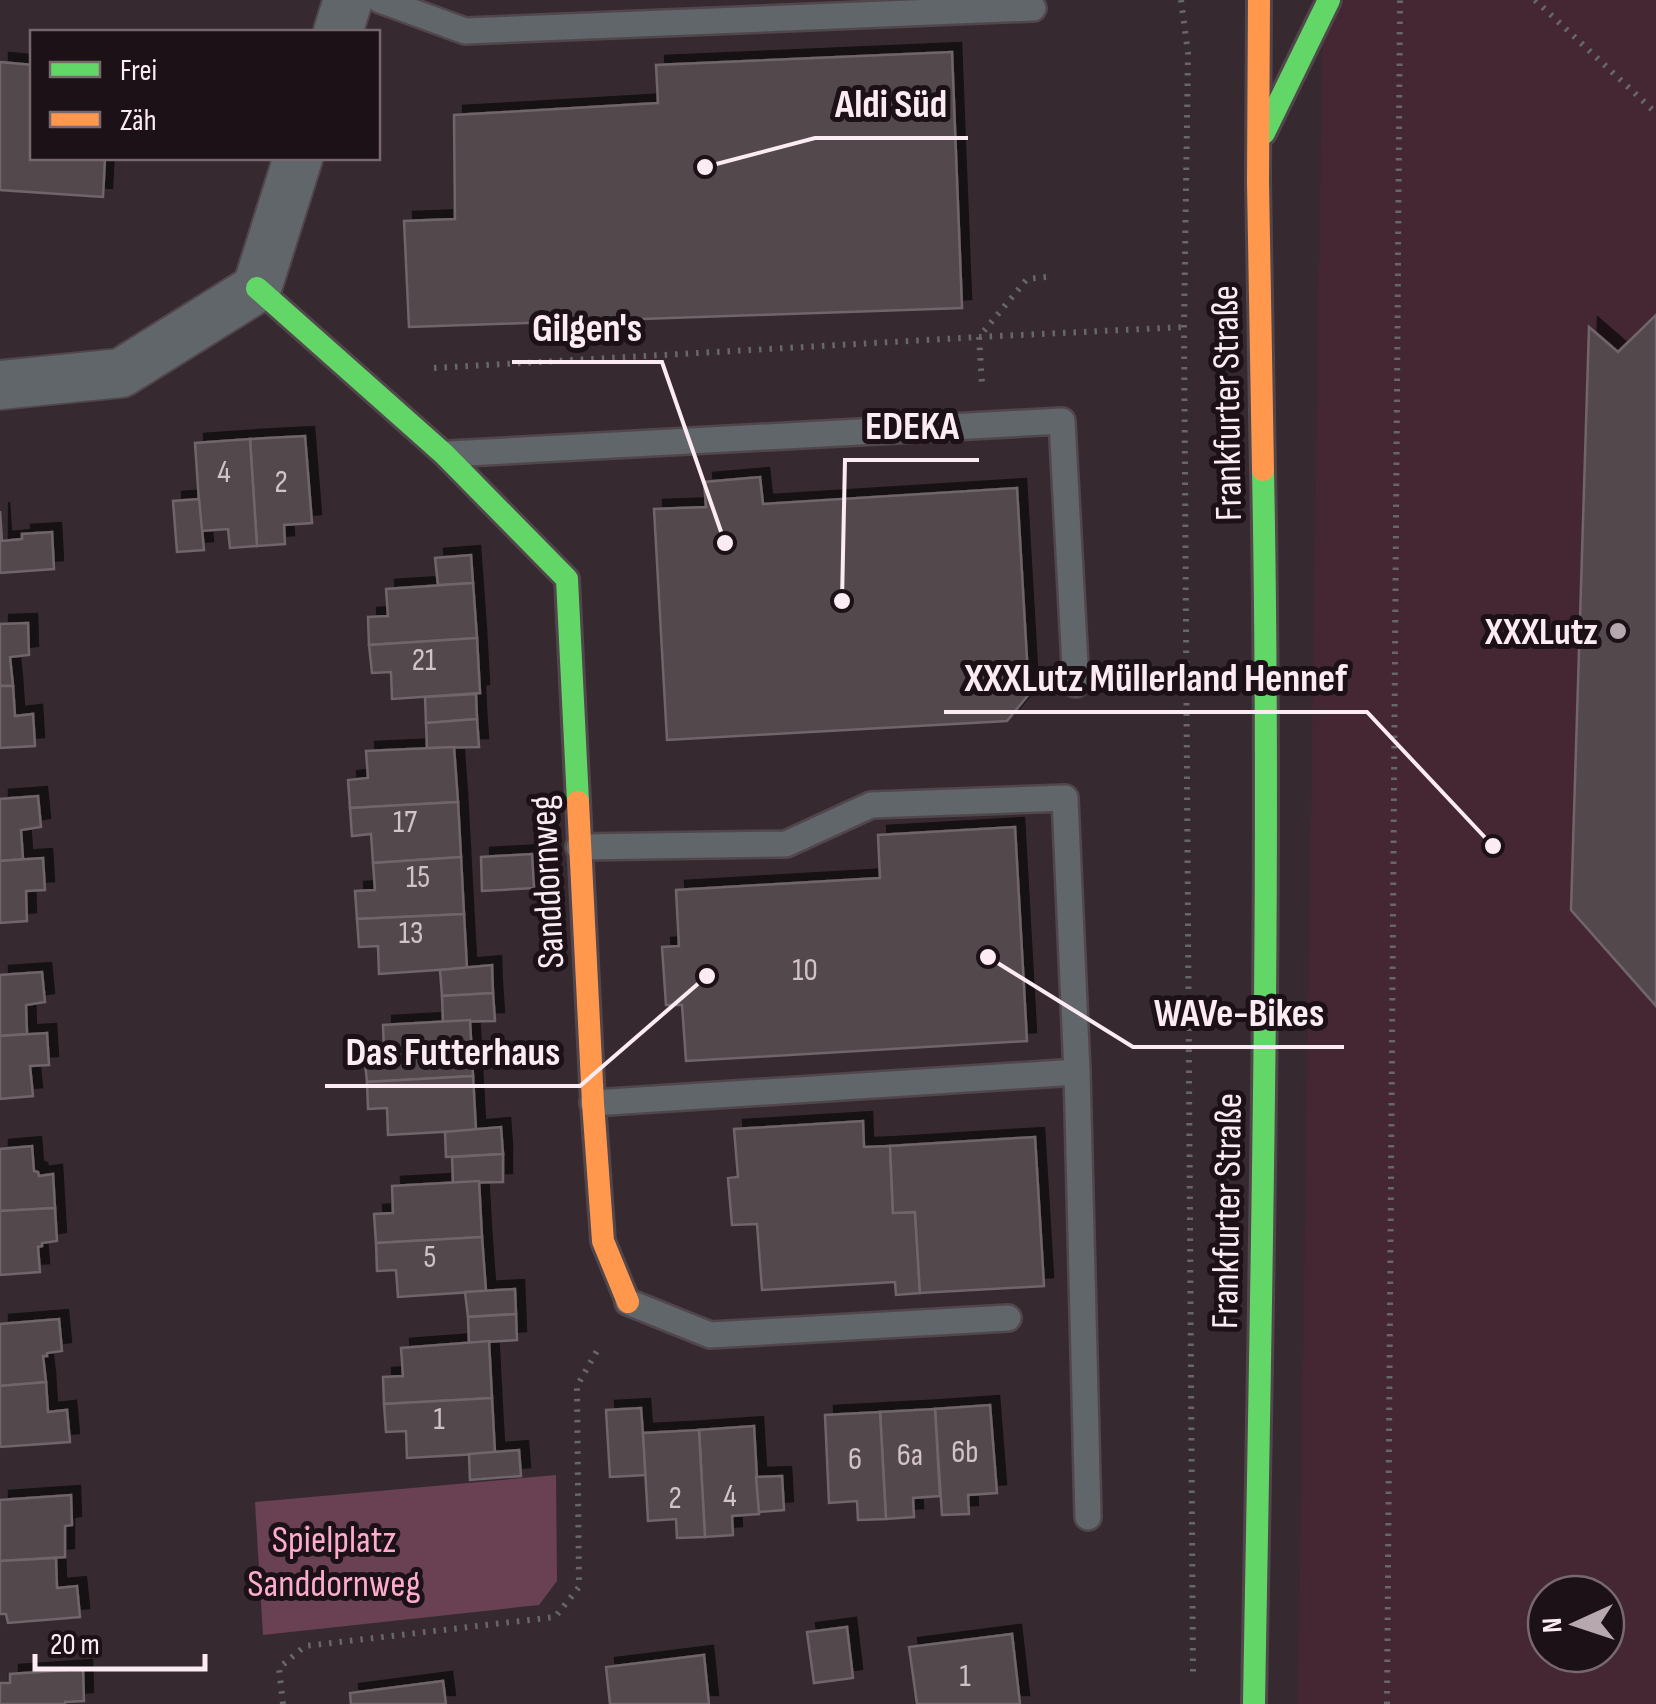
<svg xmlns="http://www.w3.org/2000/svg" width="1656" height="1704" font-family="'Sofia Sans Condensed',sans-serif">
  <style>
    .built { fill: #442733; fill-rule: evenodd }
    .green { fill: #6a4053 }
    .building { fill: #53484d; stroke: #70656a; stroke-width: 2.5; filter: url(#shadow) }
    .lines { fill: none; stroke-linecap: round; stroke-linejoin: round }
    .lane-casing { stroke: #51464b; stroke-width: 30 }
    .street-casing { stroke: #51464b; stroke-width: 52 }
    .fast-casing { stroke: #51464b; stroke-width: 28 }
    .slow-casing { stroke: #51464b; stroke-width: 28 }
    .path { stroke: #67676b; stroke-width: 6; stroke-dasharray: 2.5 8; stroke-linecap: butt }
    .lane { stroke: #606669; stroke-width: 25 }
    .street { stroke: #606669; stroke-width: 48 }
    .fast { stroke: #63d668; stroke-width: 22 }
    .slow { stroke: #ff974d; stroke-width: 22 }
    .poi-dot { fill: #b7a7ae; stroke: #1c1116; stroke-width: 4 }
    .labels { text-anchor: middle; stroke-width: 10; stroke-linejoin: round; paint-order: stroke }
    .number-label { font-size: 32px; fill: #d2c2c9 }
    .street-label { font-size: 38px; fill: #fcebf2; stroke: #1c1116 }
    .poi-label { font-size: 38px; font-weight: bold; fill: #fcebf2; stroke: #1c1116; text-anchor: end }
    .park-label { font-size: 38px; fill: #fdacce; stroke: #1c1116 }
    .leader { fill: none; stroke: #fcebf2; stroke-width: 4 }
    .callout-dot { fill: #fcebf2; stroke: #1c1116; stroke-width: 4 }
    .callout-label { font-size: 40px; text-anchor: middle; font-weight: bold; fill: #fcebf2; stroke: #1c1116; stroke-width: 10; stroke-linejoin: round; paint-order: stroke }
  </style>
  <defs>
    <filter id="shadow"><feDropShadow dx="9" dy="-9" stdDeviation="0" flood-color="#0009"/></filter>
  </defs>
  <rect width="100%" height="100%" fill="#362a30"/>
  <!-- built -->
  <path class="built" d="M1323,0h333v1704h-358zM1546,1594h60v60h-60z"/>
  <!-- green -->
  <polygon class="green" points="556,1475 557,1581 539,1605 263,1635 255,1502"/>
  <!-- building -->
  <g class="building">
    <polygon points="952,52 962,308 409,327 404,221 455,219 454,115 658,103 656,65"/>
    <polygon points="0,62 32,65 32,158 105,158 103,197 0,190"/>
    <polygon points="1656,315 1656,1006 1571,910 1589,327 1618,352"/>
    <polygon points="305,436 312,523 284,525 285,544 257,546 250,439"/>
    <polygon points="250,439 257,546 230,548 228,529 201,531 195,443"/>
    <polygon points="760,477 763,504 1017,488 1029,694 1007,721 667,740 654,509 706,507 704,482"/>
    <polygon points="199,499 204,550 177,552 173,501"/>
    <polygon points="0,511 2,541 22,539 22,534 52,532 54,569 0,573"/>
    <polygon points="471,555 473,583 438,585 435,558"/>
    <polygon points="473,583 477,638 369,645 368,617 388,616 386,589"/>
    <polygon points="28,623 29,655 10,657 13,686 0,686 0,624"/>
    <polygon points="477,638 480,693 392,699 391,672 372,673 369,645"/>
    <polygon points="0,686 13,686 15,716 33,714 35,746 0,748"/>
    <polygon points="476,694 477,719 426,723 425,697"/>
    <polygon points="477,719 479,747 427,748 426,723"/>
    <polygon points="454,747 458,802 350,808 348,780 368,778 366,751"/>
    <polygon points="38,796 41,827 21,830 23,859 0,861 0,799"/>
    <polygon points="458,802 461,857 373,863 371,834 352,836 350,808"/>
    <polygon points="1015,827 1027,1041 686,1061 682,1005 666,1005 662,947 679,946 676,890 880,878 878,835"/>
    <polygon points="532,854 534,888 482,891 481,857"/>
    <polygon points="461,857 464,914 357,919 355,891 375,890 373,863"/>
    <polygon points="43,858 45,890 26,891 27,921 0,923 0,861"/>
    <polygon points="464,914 467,968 379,974 378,946 359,947 357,919"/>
    <polygon points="492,965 493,993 442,996 440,970"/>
    <polygon points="42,972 45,1002 26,1005 27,1034 0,1036 0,975"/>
    <polygon points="493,993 495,1021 443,1022 442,996"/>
    <polygon points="470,1020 473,1076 367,1082 364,1053 384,1052 383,1025"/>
    <polygon points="47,1033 49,1065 30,1066 33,1096 0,1099 0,1036"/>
    <polygon points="473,1076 476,1130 388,1135 387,1108 368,1109 367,1082"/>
    <polygon points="863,1121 864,1147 890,1146 893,1213 915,1212 920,1293 896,1295 895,1282 762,1290 757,1224 732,1225 728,1178 738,1177 734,1129"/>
    <polygon points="501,1127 503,1154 446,1157 445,1132"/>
    <polygon points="1035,1137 1044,1286 920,1293 915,1212 893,1213 890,1146"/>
    <polygon points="32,1146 34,1171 38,1172 39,1176 53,1174 55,1208 0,1211 0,1149"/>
    <polygon points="503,1154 503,1182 453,1183 452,1157"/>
    <polygon points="479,1181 482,1237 376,1243 374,1214 393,1213 392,1186"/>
    <polygon points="55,1208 57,1241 42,1243 42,1246 38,1247 40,1272 0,1275 0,1211"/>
    <polygon points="482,1237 486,1291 398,1297 396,1270 377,1271 376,1243"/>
    <polygon points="515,1289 516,1314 468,1317 465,1292"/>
    <polygon points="516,1314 517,1340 469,1343 468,1317"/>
    <polygon points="59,1319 62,1351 47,1353 47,1356 43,1356 46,1382 0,1386 0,1324"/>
    <polygon points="489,1341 492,1398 384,1404 383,1377 403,1376 401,1348"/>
    <polygon points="46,1382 48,1412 67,1410 70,1442 0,1447 0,1386"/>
    <polygon points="492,1398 495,1453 407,1458 406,1431 386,1432 384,1404"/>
    <polygon points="990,1405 997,1493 968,1495 969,1514 942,1515 935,1409"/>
    <polygon points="641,1408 646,1475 610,1477 606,1410"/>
    <polygon points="935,1409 940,1496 913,1498 914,1517 886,1519 880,1412"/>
    <polygon points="880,1412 886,1519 858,1520 857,1501 829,1503 825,1415"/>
    <polygon points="754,1426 759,1514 732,1516 733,1535 705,1537 699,1430"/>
    <polygon points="699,1430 705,1537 677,1538 676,1519 648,1521 643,1433"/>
    <polygon points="519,1450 521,1476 470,1480 469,1454"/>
    <polygon points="782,1476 784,1510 759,1512 756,1477"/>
    <polygon points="71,1495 72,1525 65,1526 65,1557 0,1561 0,1500"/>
    <polygon points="56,1558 57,1588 77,1586 80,1617 8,1623 6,1614 0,1614 0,1561"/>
    <polygon points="847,1627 853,1678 814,1683 807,1632"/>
    <polygon points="1012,1634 1020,1704 917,1704 909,1647"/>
    <polygon points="704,1655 709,1704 610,1704 606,1667"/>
    <polygon points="83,1669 84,1701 65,1702 65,1704 0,1704 0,1683 10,1683 10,1674"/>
    <polygon points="443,1681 446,1704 351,1704 350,1693"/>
  </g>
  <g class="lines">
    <!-- lane casing -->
    <g class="lane-casing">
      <g id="lane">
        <polyline points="380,0 465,31 1033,8"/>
        <polyline points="449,454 1062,421 1076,684"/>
        <polyline points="579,847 786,844 871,805 1065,798 1077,1072 593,1103"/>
        <polyline points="1077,1072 1088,1517"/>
        <polyline points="628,1302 710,1335 1008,1318"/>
      </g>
    </g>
    <!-- street casing -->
    <g class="street-casing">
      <g id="street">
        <polyline points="338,32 348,0"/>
        <polyline points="0,385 121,373 257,288 298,158"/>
      </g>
    </g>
    <!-- fast casing -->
    <g class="fast-casing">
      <g id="fast">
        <polyline points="1264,133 1329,0"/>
        <polyline points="257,288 444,454 567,579 578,802"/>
        <path d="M1254,1704c7,-411 17,-823 9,-1234"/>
      </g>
    </g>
    <!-- slow casing -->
    <g class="slow-casing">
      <g id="slow">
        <polyline points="1259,0 1258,182 1263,470"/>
        <polyline points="578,802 593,1103 603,1241 628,1302"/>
      </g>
    </g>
    <!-- path -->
    <g class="path">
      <polyline points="1181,0 1188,53 1184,327 1193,1673"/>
      <polyline points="1535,0 1656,113"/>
      <polyline points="1046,277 1027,279 979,337 1184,327"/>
      <polyline points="434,368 979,337 982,384"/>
      <polyline points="283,1704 279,1668 305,1646 555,1617 579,1587 577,1386 598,1349"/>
      <polyline points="1387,1704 1400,0"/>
    </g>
    <!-- lane -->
    <use href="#lane" class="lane"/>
    <!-- street -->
    <use href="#street" class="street"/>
    <!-- fast -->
    <use href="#fast" class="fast"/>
    <!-- slow -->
    <use href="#slow" class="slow"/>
  </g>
  <!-- markers -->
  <circle class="poi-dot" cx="1618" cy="631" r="10"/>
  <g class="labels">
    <!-- number labels -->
    <g class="number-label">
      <text x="224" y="482">4</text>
      <text x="281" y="492">2</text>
      <text x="424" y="670">21</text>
      <text x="405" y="832">17</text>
      <text x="418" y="887">15</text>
      <text x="411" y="943">13</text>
      <text x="805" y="980">10</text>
      <text x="430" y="1267">5</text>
      <text x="439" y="1429">1</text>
      <text x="965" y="1462">6b</text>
      <text x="910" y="1465">6a</text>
      <text x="855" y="1469">6</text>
      <text x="730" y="1506">4</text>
      <text x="675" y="1508">2</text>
      <text x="965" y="1686">1</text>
    </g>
    <!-- street labels -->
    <g class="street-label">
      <text transform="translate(1226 403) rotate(-91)" y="13">Frankfurter Straße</text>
      <text transform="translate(546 882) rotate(-93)" y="13">Sanddornweg</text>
      <text transform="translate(1226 1211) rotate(-89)" y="13">Frankfurter Straße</text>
    </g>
    <!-- poi labels -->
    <g class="poi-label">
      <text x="1598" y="644">XXXLutz</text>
    </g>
    <!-- park labels -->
    <g class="park-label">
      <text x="334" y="1552">Spielplatz<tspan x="334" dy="44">Sanddornweg</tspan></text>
    </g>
  </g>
  <!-- callouts -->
  <path class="leader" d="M705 167L815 138H968M725 543L662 362H512M842 601L845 460H979M1493 846L1367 712H944M988 957L1133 1047H1344M707 976L580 1086H325"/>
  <g class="callout-dot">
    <circle cx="705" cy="167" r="10"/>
    <circle cx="725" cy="543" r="10"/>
    <circle cx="842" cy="601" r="10"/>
    <circle cx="1493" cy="846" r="10"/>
    <circle cx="988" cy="957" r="10"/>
    <circle cx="707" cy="976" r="10"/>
  </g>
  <g class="callout-label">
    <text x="891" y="117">Aldi Süd</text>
    <text x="587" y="341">Gilgen's</text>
    <text x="912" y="439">EDEKA</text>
    <text x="1156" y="691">XXXLutz Müllerland Hennef</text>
    <text x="1239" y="1026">WAVe-Bikes</text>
    <text x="453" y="1065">Das Futterhaus</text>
  </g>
  <!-- legend -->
  <rect x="30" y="30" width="350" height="130" fill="#1c1116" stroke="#76686e" stroke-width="2.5"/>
  <rect x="50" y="62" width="50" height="15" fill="#63d668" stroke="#76686e" stroke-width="2.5"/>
  <text x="120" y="80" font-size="30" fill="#fcebf2">Frei</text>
  <rect x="50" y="112" width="50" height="15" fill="#ff974d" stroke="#76686e" stroke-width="2.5"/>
  <text x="120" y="130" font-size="30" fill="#fcebf2">Zäh</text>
  <!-- north arrow -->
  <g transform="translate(1576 1624) rotate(267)"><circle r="48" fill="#1c1116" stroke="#76686e" stroke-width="2.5"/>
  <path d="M0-8L18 38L0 25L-18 38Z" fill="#b7a7ae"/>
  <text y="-15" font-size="28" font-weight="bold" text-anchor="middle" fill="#fcebf2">N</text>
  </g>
  <!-- scale -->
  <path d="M35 1654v15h170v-15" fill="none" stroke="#fcebf2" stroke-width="5"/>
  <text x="50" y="1654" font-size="30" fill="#fcebf2" stroke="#1c1116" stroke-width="8" paint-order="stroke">20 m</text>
</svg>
